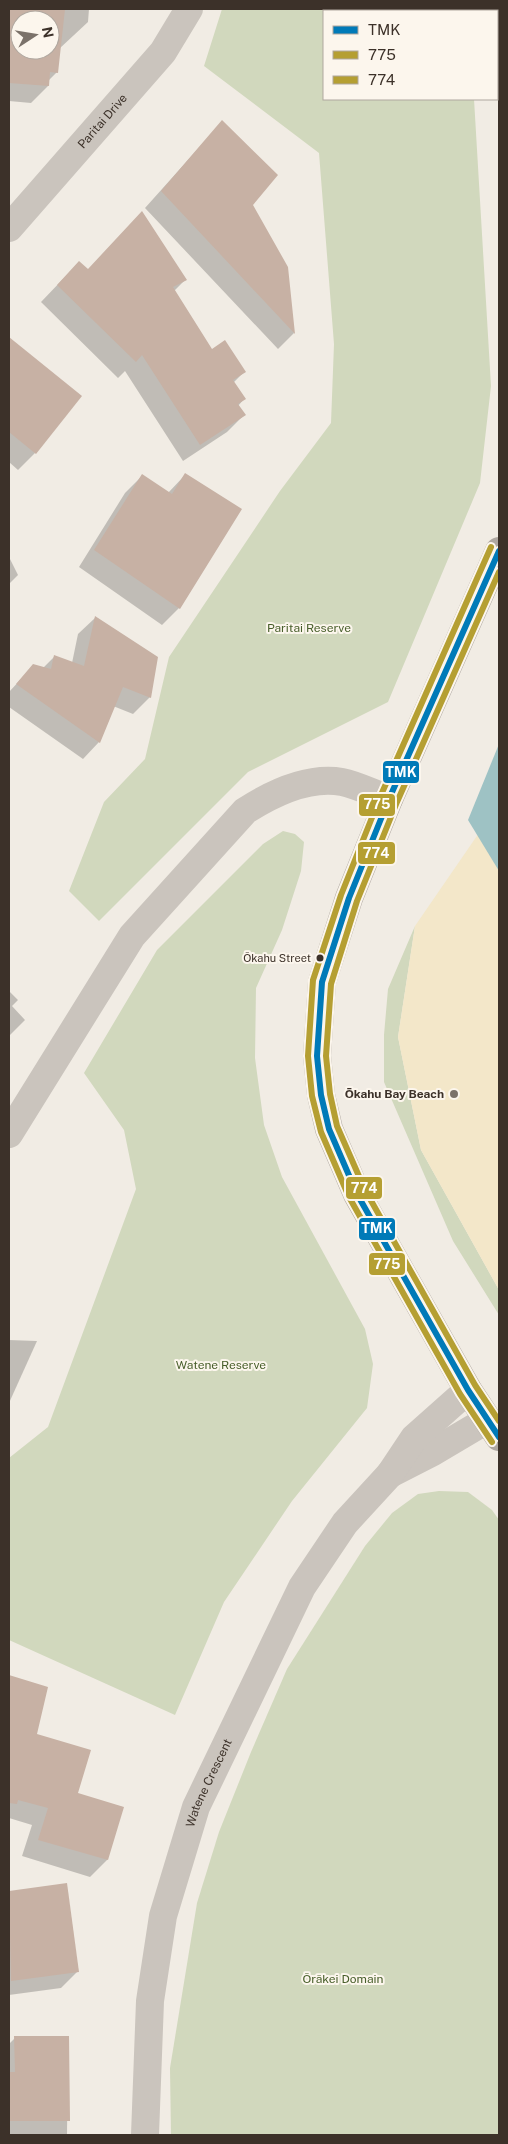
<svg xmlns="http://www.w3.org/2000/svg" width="508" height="2144" font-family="'Public Sans',sans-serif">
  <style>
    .green { fill: #d1d8bd }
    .sand { fill: #f3e7c9 }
    .water { fill: #9ec2c4 }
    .shadow { fill: #0003; fill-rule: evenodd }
    .building { fill: #c7b1a4; fill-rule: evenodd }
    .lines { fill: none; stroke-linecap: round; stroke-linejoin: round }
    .minor { stroke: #cac4bd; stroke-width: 28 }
    .major { stroke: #afa8a2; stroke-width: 28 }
    .bus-1-casing { stroke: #fcf6ed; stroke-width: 10 }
    .bus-2-casing { stroke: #fcf6ed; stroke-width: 10 }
    .bus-3-casing { stroke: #fcf6ed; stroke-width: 10 }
    .bus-1 { stroke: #007ab8; stroke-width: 6 }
    .bus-2 { stroke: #b59f32; stroke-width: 6 }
    .bus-3 { stroke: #b59f32; stroke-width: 6 }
    .bus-dot { fill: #3c3129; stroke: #fcf6ed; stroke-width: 2 }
    .poi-dot { fill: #7b726a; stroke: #fcf6ed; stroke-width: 2 }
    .labels { text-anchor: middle; stroke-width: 4; stroke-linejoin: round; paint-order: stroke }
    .bus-label { font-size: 11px; fill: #3c3129; stroke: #fcf6ed; text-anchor: end }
    .street-label { font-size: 12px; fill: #3c3129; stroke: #fcf6ed }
    .park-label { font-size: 12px; fill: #475e2a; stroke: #fcf6ed }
    .poi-label { font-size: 12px; font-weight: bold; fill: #3c3129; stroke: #fcf6ed; text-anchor: end }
    .line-badge { stroke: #fcf6ed; stroke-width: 2 }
    .badge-label { font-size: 14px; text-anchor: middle; font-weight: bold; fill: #fff }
  </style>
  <rect width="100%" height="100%" fill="#f1ece4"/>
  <!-- green -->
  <g class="green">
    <polygon points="222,9 472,9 472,11 324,11 324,99 474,99 491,386 480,483 388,702 248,772 99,921 69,891 104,802 145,759 169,657 280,491 331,423 334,344 319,153 204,66"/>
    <polygon points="283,831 295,834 304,842 301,871 282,930 256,988 255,1058 264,1125 282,1177 365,1329 373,1364 367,1408 292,1501 224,1602 175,1715 9,1640 9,1458 48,1427 136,1189 124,1130 84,1073 157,950 263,844"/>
    <polygon points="415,926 398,1037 421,1150 499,1290 499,1315 453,1241 384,1082 384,1035 388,989"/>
    <polygon points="439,1491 468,1492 492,1510 499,1520 499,2135 171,2135 170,2068 197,1903 219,1832 251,1752 287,1669 365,1546 392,1513 418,1494"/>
  </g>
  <!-- sand -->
  <polygon class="sand" points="481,830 499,863 499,1290 421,1150 398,1037 415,926"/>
  <!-- water -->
  <polygon class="water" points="499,744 499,871 468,820"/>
  <!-- shadow -->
  <g class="shadow">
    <path d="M9,9h80l-1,13 -29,27 -2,23 -9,9v5l-17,17 -22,-2zM20,20h30v30h-30z"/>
    <polygon points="222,122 251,205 286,268 294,333 278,349 145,208"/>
    <polygon points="87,270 185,280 174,291 212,351 244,372 233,383 244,399 238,406 244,415 227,432 183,461 125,371 118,378 41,302 63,279"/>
    <polygon points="10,339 35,453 18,470 9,462"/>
    <polygon points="185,475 179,608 162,625 79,567 125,493 142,476 168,493"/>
    <polygon points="9,557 18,575 9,584"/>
    <polygon points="95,618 150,697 133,714 113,706 99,742 83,759 9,707 9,692 34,665 43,668 54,657 72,663 78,634"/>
    <polygon points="9,991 18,1000 12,1006 25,1020 9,1036"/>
    <polygon points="9,1340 37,1341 9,1403"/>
    <polygon points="9,1676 47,1688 35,1735 77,1794 122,1807 107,1860 90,1877 22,1856 32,1825 9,1818"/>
    <polygon points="66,1885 78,1971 61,1988 9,1995 9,1893"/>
    <polygon points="68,2037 67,2135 9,2135 9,2044 15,2038"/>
  </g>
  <!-- building -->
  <g class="building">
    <path d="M9,9h56l-7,64 -8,-1 -1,14 -40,-3zM20,20h30v30h-30z"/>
    <polygon points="222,120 278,175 253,205 288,267 295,334 161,191"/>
    <polygon points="142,211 187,280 173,287 212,349 225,340 246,372 233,380 246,399 238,404 246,415 200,445 142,355 136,362 57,285 79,261 88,269"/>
    <polygon points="9,337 82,396 36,454 9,432"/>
    <polygon points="185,473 242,509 180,609 94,550 142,474 172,494"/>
    <polygon points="95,616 158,657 151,698 123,687 100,743 16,684 33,664 51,669 54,655 84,666"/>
    <polygon points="9,1675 48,1687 37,1734 91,1750 78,1793 124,1807 108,1860 38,1840 48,1808 18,1800 17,1804 9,1803"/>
    <polygon points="67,1883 79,1972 11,1981 9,1891"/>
    <polygon points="14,2036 69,2036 70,2121 9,2121 9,2072 15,2072"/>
  </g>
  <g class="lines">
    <!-- minor -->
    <g class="minor">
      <path id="s1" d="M9,228l154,-176 26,-43"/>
      <path d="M9,1134l123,-198 113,-125c28,-18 63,-35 97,-29 16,3 32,12 47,17"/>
      <polyline points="390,1474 433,1452 487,1420"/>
      <path id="s2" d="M145,2135l5,-134 13,-85 33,-109 106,-220 43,-64 45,-49 24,-36 54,-48"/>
    </g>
    <!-- major -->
    <polyline class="major" points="499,551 389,799 349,898 322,982 317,1056 321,1095 329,1129 357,1194 468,1390 499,1437"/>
    <!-- bus-1 casing -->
    <g class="bus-1-casing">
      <polyline id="bus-1" points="499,551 389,799 349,898 322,982 317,1056 321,1095 329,1129 357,1194 468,1390 499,1437"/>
    </g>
    <!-- bus-2 casing -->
    <g class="bus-2-casing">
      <polyline id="bus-2" points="491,547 381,795 341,895 313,980 308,1056 312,1096 321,1132 349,1197 460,1394 492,1442"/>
    </g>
    <!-- bus-3 casing -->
    <g class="bus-3-casing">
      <polyline id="bus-3" points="499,572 397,802 357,901 331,984 326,1056 330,1094 337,1126 365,1190 475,1385 499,1421"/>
    </g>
    <!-- bus-1 -->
    <use href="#bus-1" class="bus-1"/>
    <!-- bus-2 -->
    <use href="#bus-2" class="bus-2"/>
    <!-- bus-3 -->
    <use href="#bus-3" class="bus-3"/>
  </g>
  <!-- markers -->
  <circle class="bus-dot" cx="320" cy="958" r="4.5"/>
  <circle class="poi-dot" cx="454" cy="1094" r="5"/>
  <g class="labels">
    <!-- bus labels -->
    <g class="bus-label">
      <text x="311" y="962">Ōkahu Street</text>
    </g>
    <!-- street labels -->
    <g class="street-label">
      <text dy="4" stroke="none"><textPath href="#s1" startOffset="142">Paritai Drive</textPath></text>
      <text dy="4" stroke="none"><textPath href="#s2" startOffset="361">Watene Crescent</textPath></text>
    </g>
    <!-- park labels -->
    <g class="park-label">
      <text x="309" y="632">Paritai Reserve</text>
      <text x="221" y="1369">Watene Reserve</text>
      <text x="343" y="1983">Ōrākei Domain</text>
    </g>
    <!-- poi labels -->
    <g class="poi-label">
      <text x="444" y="1098">Ōkahu Bay Beach</text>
    </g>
  </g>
  <g class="line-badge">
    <rect x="382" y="760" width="38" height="24" rx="5" fill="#007ab8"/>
    <rect x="358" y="793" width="38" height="24" rx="5" fill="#b59f32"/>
    <rect x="357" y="841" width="39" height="24" rx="5" fill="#b59f32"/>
    <rect x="345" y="1176" width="38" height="24" rx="5" fill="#b59f32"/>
    <rect x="358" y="1217" width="38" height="24" rx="5" fill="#007ab8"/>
    <rect x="368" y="1252" width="38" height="24" rx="5" fill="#b59f32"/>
  </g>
  <g class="badge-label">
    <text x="401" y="777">TMK</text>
    <text x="377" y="809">775</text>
    <text x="376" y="858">774</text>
    <text x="364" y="1193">774</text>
    <text x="377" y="1233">TMK</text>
    <text x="387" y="1269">775</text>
  </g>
  <!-- border -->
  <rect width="508" height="2144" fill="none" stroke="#3c3129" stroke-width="20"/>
  <!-- legend -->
  <rect x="323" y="10" width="175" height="90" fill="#fcf6ed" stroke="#afa79f"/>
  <rect x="333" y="26" width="25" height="8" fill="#007ab8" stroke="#afa79f"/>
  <text x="368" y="35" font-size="15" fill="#3c3129">TMK</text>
  <rect x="333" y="51" width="25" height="8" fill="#b59f32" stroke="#afa79f"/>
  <text x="368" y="60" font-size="15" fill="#3c3129">775</text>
  <rect x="333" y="76" width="25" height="8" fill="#b59f32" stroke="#afa79f"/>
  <text x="368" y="85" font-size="15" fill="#3c3129">774</text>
  <!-- north arrow -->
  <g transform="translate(35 35) rotate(78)"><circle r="24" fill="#fcf6ed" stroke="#afa79f"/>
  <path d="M0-4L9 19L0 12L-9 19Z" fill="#7b726a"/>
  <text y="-8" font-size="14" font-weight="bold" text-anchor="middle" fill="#3c3129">N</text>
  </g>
</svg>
